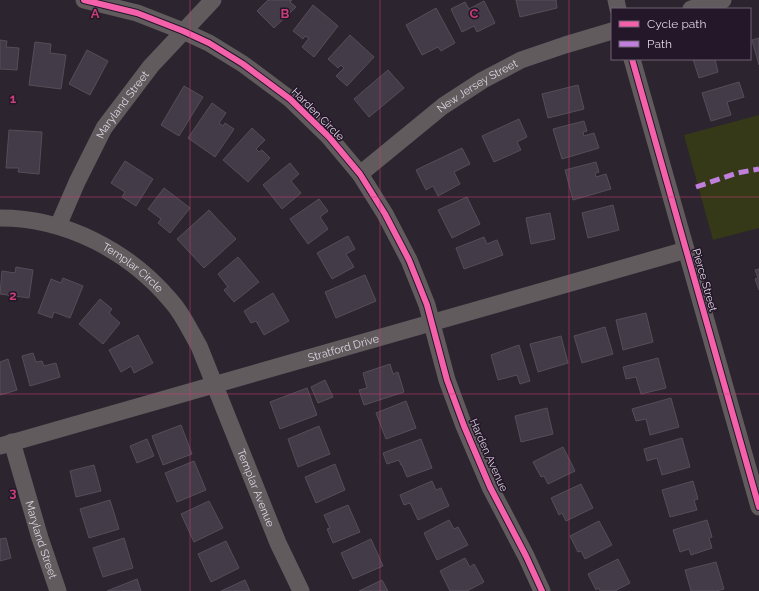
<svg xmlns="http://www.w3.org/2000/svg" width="759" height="591" font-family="Raleway,sans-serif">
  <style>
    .green { fill: #353917 }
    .building { fill: #443b48; stroke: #554e58 }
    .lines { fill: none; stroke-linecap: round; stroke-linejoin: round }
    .street { stroke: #615b5e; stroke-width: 17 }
    .quiet { stroke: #c07fdc; stroke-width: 5; stroke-dasharray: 10 5; stroke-linecap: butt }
    .cycleway-casing { stroke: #241729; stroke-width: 8 }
    .cycleway { stroke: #f560ab; stroke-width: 6 }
    .grid { fill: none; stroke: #c83e76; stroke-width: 1; stroke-opacity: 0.55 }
    .labels { text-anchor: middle; stroke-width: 3; stroke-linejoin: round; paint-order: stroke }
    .street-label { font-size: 11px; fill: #ded5e1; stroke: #241729 }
    .grid-label { font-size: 13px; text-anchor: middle; font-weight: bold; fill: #c83e76; stroke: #241729; stroke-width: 3; stroke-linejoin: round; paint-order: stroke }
  </style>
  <rect width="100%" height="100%" fill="#2c242f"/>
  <!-- green -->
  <polygon class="green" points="759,115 759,228 713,240 684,135"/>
  <!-- building -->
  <g class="building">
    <polygon points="268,0 292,0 290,2 296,7 274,28 257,11"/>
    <polygon points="516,0 556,0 557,8 520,17"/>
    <polygon points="484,1 495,23 477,32 474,26 462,32 451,9 465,2 469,9"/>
    <polygon points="313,5 338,26 314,57 302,47 309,38 305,36 303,39 293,31"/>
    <polygon points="436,8 455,43 441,51 438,47 422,55 406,25"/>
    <polygon points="350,35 374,57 347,86 336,76 344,68 341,65 338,68 328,59"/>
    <polygon points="759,38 759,65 752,40"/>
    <polygon points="0,40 7,41 6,47 19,48 17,70 0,69"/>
    <polygon points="35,42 51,44 50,53 66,55 61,89 29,85"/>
    <polygon points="87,50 108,61 90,95 69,84"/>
    <polygon points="693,59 715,59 718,72 699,78"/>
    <polygon points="388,70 404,88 369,117 354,99"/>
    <polygon points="739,82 744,97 727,102 731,115 711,121 702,93"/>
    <polygon points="578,85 584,109 548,118 542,94"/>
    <polygon points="184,86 203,97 179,136 161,125"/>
    <polygon points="212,103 226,113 219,123 223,126 225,123 234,129 215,157 188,138"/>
    <polygon points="519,119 527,137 517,142 521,150 494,162 482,136"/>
    <polygon points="584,121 587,131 583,132 584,136 594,133 599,148 562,159 553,129"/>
    <polygon points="252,128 265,140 256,149 259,152 262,150 270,158 248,182 223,160"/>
    <polygon points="9,130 42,132 39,174 18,172 19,168 6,168"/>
    <polygon points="462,148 470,164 454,172 460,184 438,196 433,186 426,190 416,170"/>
    <polygon points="125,161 153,179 136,206 122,197 125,192 111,183"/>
    <polygon points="596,162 599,172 595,173 596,177 606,174 611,189 573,200 565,170"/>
    <polygon points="290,163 299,174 291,181 301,193 282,209 263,185"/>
    <polygon points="164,188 190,208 170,233 158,223 161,219 148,209"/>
    <polygon points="467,197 480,224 452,238 438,210"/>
    <polygon points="319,199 328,211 320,217 328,229 308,244 290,219"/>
    <polygon points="613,205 619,230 588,238 582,213"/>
    <polygon points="209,210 236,239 204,268 177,239"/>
    <polygon points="550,213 555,239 531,244 526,218"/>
    <polygon points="348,236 355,249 346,254 354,267 332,279 317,253"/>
    <polygon points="484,237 487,244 497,240 503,255 464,269 456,248"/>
    <polygon points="238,257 259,282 234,302 224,290 228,287 218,274"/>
    <polygon points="16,267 33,270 29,298 0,294 2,271 15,273"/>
    <polygon points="759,269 759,290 755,279 758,278 755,270"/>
    <polygon points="365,275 376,301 336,318 325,292"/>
    <polygon points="63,278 83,286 70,318 54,312 52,318 38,313 51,279 61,283"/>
    <polygon points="273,293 289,321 264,335 256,321 251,323 244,311"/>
    <polygon points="100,299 112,309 109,313 120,323 103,344 79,324"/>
    <polygon points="646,313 653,342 623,350 616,320"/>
    <polygon points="605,327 613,354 582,363 574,336"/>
    <polygon points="138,335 153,363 134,373 131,366 121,372 109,350"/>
    <polygon points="561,336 568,363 538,372 530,344"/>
    <polygon points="519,345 530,381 520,384 517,375 498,380 491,355"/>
    <polygon points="33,353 36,362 42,361 44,366 56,363 60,377 30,386 22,356"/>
    <polygon points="658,358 666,388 641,394 636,377 626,379 623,367"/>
    <polygon points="8,359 17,390 0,395 0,362"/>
    <polygon points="390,364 393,374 398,372 404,392 364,405 359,390 367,388 363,373"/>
    <polygon points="325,380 333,397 318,403 311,387"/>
    <polygon points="307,388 317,415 280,429 270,402"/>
    <polygon points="671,398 679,427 650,435 646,419 636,421 632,409"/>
    <polygon points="406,401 416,428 386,439 376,413"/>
    <polygon points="547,408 553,434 521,442 515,416"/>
    <polygon points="181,425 192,454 163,465 152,436"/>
    <polygon points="319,426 330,454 298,467 288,439"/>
    <polygon points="682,438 690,467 662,475 657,458 647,461 644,449"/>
    <polygon points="147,439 154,456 137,463 130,446"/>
    <polygon points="421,439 432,468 407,477 402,465 401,465 399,460 387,464 383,453"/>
    <polygon points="563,447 575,471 548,484 544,476 541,477 533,462"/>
    <polygon points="194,461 206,490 177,502 165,473"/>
    <polygon points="335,464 345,490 316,503 305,477"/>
    <polygon points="94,465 101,491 76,497 70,471"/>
    <polygon points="432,481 436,490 441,488 449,506 418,520 410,503 404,505 400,495"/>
    <polygon points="693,481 698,499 694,500 697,510 670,517 662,490"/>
    <polygon points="581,484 593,508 566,521 562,513 559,515 551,498"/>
    <polygon points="110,500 119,529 89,538 80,509"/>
    <polygon points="209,501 223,528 194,542 181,514"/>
    <polygon points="348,505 360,532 333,543 327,529 330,528 324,515"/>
    <polygon points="449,520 454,529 458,527 468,545 437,560 424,533"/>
    <polygon points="707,520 712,537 709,538 712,548 691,555 689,549 680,552 673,530"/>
    <polygon points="599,521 612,545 585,559 581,551 578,552 570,536"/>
    <polygon points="6,538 11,558 0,561 0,539"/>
    <polygon points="124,538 133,568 103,577 93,548"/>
    <polygon points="371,539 383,566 353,579 341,553"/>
    <polygon points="226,541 239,568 211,582 198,554"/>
    <polygon points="465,558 470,567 474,564 484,582 467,591 450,591 440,571"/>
    <polygon points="618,559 630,583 615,591 600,591 599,588 596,590 588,574"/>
    <polygon points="716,562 724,589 716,591 691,591 685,570"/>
    <polygon points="137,579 141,591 107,591"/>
    <polygon points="245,580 250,591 221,591"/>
    <polygon points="382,580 388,591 359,591"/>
  </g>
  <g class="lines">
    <!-- street -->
    <g class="street">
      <polyline points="84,0 137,13 183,31 209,43 243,64 290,99 329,137 360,174 385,214 409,260 427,305 447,380 464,426 490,487 526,556 542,591"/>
      <polyline points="616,0 618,9"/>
      <polyline points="691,9 723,0"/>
      <polyline points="632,59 759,507"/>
      <path id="s1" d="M360,174l83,-68 40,-26 38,-20 44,-15 47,-14"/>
      <path id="s2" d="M0,218c66,0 129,33 171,83 12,13 19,30 28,45l79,197 23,48"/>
      <path id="s3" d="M58,226l19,-44 27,-54 47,-62 62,-66"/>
      <path id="s4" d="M12,442l28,96 18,53"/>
      <path id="s5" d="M0,446l686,-196"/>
    </g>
    <!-- quiet -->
    <polyline class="quiet" points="696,187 737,173 759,169"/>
    <!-- cycleway casing -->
    <g class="cycleway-casing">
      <g id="cycleway">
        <polyline points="84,0 137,13 183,31 209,43 243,64 290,99 329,137 360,174 385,214 409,260 427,305 447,380 464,426 490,487 526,556 542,591"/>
        <polyline points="632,59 759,507"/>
      </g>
    </g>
    <!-- cycleway -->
    <use href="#cycleway" class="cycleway"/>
  </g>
  <!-- grid -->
  <path class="grid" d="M190,0v591M380,0v591M569,0v591M0,197h759M0,394h759"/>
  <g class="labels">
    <!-- street labels -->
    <g class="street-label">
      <text dy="4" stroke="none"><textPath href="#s1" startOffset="147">New Jersey Street</textPath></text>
      <text dy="4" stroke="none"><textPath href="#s3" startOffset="138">Maryland Street</textPath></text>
      <text transform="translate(318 114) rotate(45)" y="4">Harden Circle</text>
      <text dy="4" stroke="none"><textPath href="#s2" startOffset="145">Templar Circle</textPath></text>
      <text transform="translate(705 280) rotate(74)" y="4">Pierce Street</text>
      <text dy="4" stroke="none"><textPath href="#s5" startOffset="357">Stratford Drive</textPath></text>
      <text transform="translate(489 455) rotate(66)" y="4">Harden Avenue</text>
      <text dy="4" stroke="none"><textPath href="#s2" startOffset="402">Templar Avenue</textPath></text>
      <text dy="4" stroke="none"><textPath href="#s4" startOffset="102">Maryland Street</textPath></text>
    </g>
  </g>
  <g class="grid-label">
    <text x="95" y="18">A</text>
    <text x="285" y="18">B</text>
    <text x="474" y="18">C</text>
    <text x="13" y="103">1</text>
    <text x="13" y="300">2</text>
    <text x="13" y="497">3</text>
  </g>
  <!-- legend -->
  <rect x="611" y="8" width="140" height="52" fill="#241729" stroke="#6e6373"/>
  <rect x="619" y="21" width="20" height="6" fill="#f560ab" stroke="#6e6373"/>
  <text x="647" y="28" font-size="12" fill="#ded5e1">Cycle path</text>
  <rect x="619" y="41" width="20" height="6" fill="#c07fdc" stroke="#6e6373"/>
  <text x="647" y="48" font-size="12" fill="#ded5e1">Path</text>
</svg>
